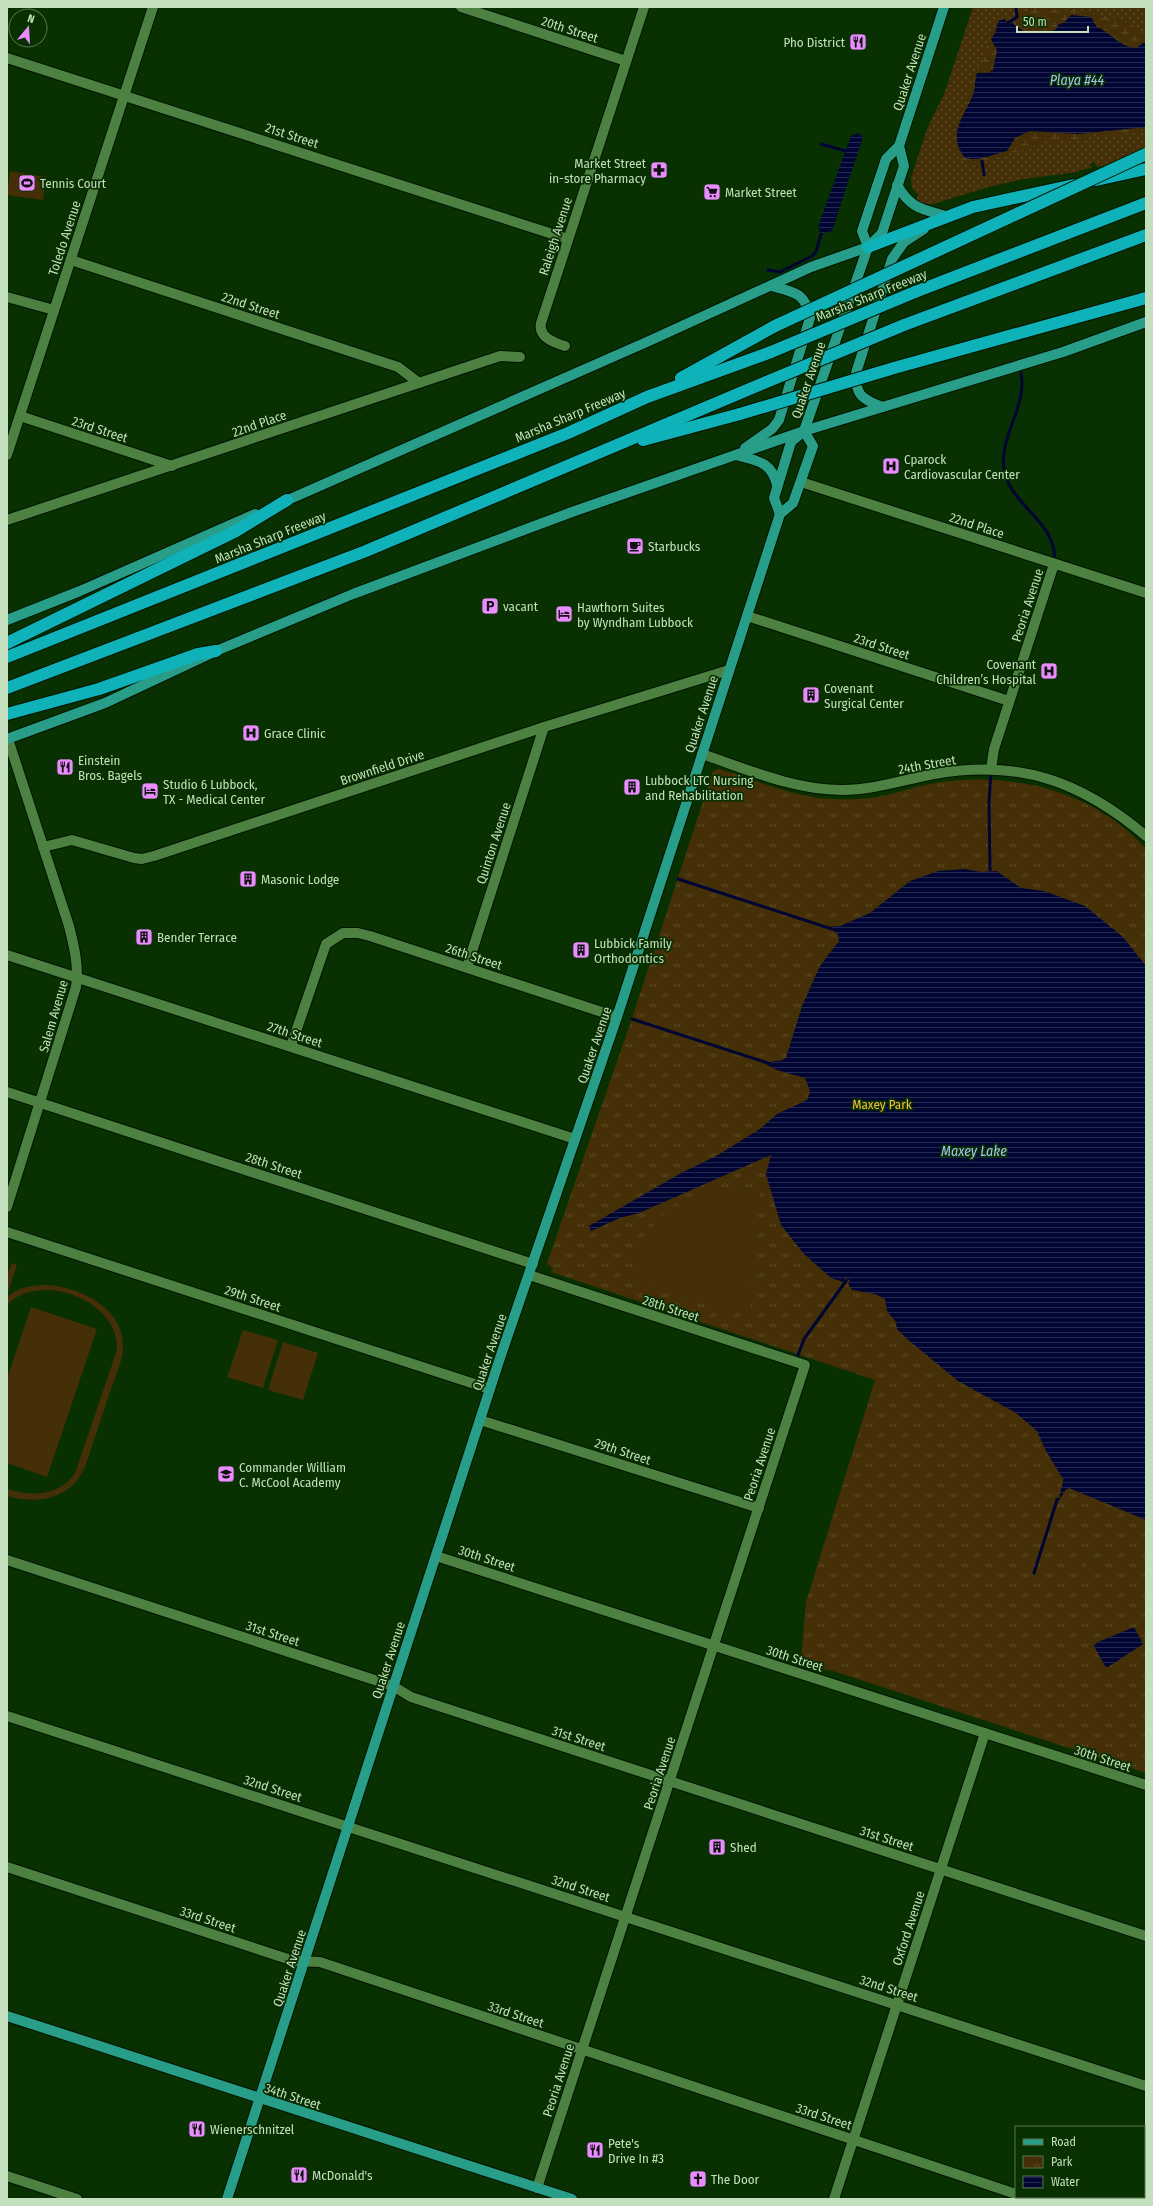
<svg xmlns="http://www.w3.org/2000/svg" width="1153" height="2206" font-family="'Fira Sans Condensed',sans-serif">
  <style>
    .grass { fill: url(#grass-dots) }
    .wetland { fill: url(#wetland-marsh) }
    .park { fill: url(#park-tufts) }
    .garden { fill: #442f06 }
    .water { fill: url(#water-rules) }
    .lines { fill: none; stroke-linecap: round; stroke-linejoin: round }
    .stream { stroke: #000534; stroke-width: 3 }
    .minor-casing { stroke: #001500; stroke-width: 12 }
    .major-casing { stroke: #001500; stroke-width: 12 }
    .highway-casing { stroke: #001500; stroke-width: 14 }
    .minor { stroke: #4d8141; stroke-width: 10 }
    .major { stroke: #289e89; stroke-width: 10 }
    .highway { stroke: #0fb2b9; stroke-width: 12 }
    .highway-bridge-casing { stroke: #001500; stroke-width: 14; stroke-linecap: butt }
    .highway-bridge { stroke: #0fb2b9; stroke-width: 12 }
    .labels { text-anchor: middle; stroke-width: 3.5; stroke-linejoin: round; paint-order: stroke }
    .street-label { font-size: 13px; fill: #c4dfbe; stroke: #083000 }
    .poi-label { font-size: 13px; fill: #c4dfbe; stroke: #083000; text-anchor: start }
    .park-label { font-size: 13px; fill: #fbbc42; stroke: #083000 }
    .water-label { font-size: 14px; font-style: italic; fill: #a4c1f1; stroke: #083000 }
  </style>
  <defs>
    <pattern id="grass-dots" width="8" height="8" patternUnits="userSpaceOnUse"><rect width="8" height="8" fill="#442f06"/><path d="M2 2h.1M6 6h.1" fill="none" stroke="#5d4d28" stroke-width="1.8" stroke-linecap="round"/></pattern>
    <pattern id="wetland-marsh" width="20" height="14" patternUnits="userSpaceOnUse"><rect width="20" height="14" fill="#442f06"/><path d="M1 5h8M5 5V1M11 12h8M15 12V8" fill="none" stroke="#5d4d28"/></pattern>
    <pattern id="park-tufts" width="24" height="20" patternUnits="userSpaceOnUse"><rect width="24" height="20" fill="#442f06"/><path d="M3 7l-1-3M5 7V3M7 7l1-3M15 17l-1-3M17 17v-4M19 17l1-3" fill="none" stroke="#5d4d28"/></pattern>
    <pattern id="water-rules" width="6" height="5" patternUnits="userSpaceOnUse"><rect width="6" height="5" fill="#000534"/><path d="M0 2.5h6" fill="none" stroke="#242950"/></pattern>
  </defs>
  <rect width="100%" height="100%" fill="#083000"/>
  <!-- grass -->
  <polygon class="grass" points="973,7 1146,7 1146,158 1097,167 1094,162 1090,164 1092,168 1080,170 1078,172 1024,179 989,187 933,204 923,204 916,201 918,195 912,188 911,178 927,129 945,92"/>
  <!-- wetland -->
  <g class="wetland">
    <path d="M1041,7c29,5 65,5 91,17 5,3 9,9 14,12v6c-4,1 -5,3 -8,5 -14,5 -43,-24 -53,-31h-16c-11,15 -25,17 -43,17 -2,0 -16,-9 -19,-11l9,-9h7l7,-4z"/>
    <path d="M991,41l6,9 -4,20 -5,3 -8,-1c-11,12 -5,32 -18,43l9,-34 9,-17 7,-20z"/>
    <path d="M958,127l-1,19 3,5 51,-9 4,-4 15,-7 48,3 62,-7h6v2l-9,4 -47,4 -13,4 -12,-2 -13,5 -6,-2 -20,7 -54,15 -9,-3c-11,-13 -9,-19 -5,-34z"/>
  </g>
  <!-- park -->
  <path class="park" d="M719,769c34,10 77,29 113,30 18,1 35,0 51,-3 16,-4 32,-9 47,-12 77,-14 163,5 216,65v924l-313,-102 -30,-6 -2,-6 5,-57 69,-222 -324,-108 2,-2 -4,-6 -3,2 85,-245 82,-250z"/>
  <!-- garden -->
  <g class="garden">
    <polygon points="10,171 46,177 43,200 7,195"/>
    <path d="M725,1188l35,2 -11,124 -121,-34c14,-56 41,-80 97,-92z"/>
    <polygon points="12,1263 17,1265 7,1295 7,1276"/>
    <path d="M47,1285c34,2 78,24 76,63 -1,14 -7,28 -12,41 -9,26 -17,52 -26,78 -14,32 -47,38 -78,29v-7c24,8 53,7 68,-16l42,-123c3,-49 -77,-80 -110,-45v-8c12,-10 25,-12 40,-12z"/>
    <polygon points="31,1307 97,1329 47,1477 7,1463 7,1379"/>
    <polygon points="243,1330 278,1340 263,1388 227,1377"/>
    <polygon points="283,1342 318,1353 303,1400 268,1390"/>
    <polygon points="1089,1557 1102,1560 1099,1573 1094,1575 1088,1573 1086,1569"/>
  </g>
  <!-- water -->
  <g class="water">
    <path d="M1071,15l20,2 6,10c11,3 26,24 41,20 3,-2 4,-4 8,-5v85l-68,7 -48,-3 -15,7 -8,13c-13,3 -29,11 -42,7 -18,-23 -2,-40 7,-61 4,-7 2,-17 5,-24h11l5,-3 4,-20 -6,-11 5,-8 2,-10 6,-2 6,5 2,-1 14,10 24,-1 6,-3 3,-5 5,-1z"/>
    <polygon points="858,133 863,137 832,231 821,234 818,227 848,144 851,136"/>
    <path d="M965,869l16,3 16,-1 24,17 23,3 41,15 38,31 23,29v554l-77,-32c-6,2 -6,9 -11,13l-3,-1 1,-2h3l5,-21 -1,2 -17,-28 -9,-20 -21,-18 -58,-32 -52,-43 -9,-9 -1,-7 -9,-11 -2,-12 -10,-5 -23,-4 -4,-7 3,-4 -5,2 1,-5 -4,6 -12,-4 -27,-24 -23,-29 -15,-51 5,-19 -132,58 -19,5 -29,13 -2,-5 94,-54 35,-17 42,-26 17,-15 30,-14 3,-9 -5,-13 -28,-8 -12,-6 8,2 1,-2 -3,-2c5,-2 10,0 15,-4l16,-52 18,-40 19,-25 -1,-7 -10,-7 12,-1 30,-13 40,-32 28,-10z"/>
    <polygon points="1134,1627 1143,1644 1108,1667 1105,1666 1094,1646 1096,1643"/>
  </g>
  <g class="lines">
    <!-- stream -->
    <g class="stream">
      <polyline points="1008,23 1017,17 1016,7"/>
      <polyline points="821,144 846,151"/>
      <polyline points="982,161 984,175"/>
      <polyline points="768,270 780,272 812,256 816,252 821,234"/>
      <path d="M1021,373c7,35 -25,66 -16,101 9,33 54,51 49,88"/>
      <polyline points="990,870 989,803 991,771"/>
      <polyline points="678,879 832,929"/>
      <polyline points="632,1019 774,1065"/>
      <polyline points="798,1355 804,1339 846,1281"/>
      <polyline points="1034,1573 1057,1500"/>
    </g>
    <!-- minor casing -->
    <g class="minor-casing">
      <g id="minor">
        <polyline points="461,7 626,61"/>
        <polyline points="7,58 568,239"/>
        <polyline points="71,260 398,367 419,383"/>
        <polyline points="7,297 54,310"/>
        <path d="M565,346c-11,-3 -27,-9 -24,-23l103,-316"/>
        <polyline points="20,416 172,466"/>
        <polyline points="7,455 153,7"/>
        <polyline points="801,482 1146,593"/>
        <polyline points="7,520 500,356 520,357"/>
        <polyline points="747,616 1009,701"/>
        <path d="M702,754c44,15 92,36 140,36 31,0 61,-10 92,-16 85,-15 147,7 212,62"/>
        <polyline points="991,769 994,749 1054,564"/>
        <polyline points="43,847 72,840 134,858 142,859 154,856 544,727 729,670"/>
        <polyline points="7,955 575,1139"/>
        <polyline points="467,967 544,727"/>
        <polyline points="291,1046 326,944 343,933 358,933 370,936 617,1017"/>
        <polyline points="7,1092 533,1264"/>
        <path d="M7,1207l69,-220c3,-21 -2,-41 -7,-61l-61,-187"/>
        <polyline points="7,1232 490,1389"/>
        <polyline points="529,1275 805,1365 537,2188"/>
        <polyline points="480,1420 759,1508"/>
        <polyline points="436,1556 1146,1785"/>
        <polyline points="7,1560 393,1686 411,1697 1146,1936"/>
        <polyline points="7,1716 1146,2086"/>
        <polyline points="7,1867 294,1961 320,1962 1016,2194"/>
        <polyline points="1144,2166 1146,2160"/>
        <polyline points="7,2176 77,2199"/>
        <polyline points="1026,2197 1032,2199"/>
        <polyline points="834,2199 985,1733"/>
        <polyline points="1133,2199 1134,2197"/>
      </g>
    </g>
    <!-- major casing -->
    <g class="major-casing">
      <g id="major">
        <path d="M897,185c14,24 25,24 49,31"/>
        <polyline points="868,247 862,231 886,159 899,146 944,7"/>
        <path d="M882,407c-20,-8 -27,-12 -26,-34l36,-114 12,-17 20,-13"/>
        <path d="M745,448l27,-19 7,-9 31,-102c-4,-26 -17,-26 -39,-32"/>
        <path d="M736,455c21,6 35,6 41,30"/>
        <polyline points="281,503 649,341 811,267 868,247"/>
        <polyline points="780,514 774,498 791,442 804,431 868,247 882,233 904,166 899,146"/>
        <polyline points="7,620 80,591 255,514"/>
        <polyline points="7,739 105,703 216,651 353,594 572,512 804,431 1063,352 1146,322"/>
        <polyline points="7,2016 572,2199"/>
        <polyline points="227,2199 500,1358 617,1017 780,514 793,503 813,446 804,431"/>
      </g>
    </g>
    <!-- highway casing -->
    <g class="highway-casing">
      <g id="highway">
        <polyline points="1096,180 1146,169"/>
        <polyline points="868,247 973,207 1074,185"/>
        <polyline points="915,292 1146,203"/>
        <polyline points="904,325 1146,235"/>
        <polyline points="894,368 1146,298"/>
        <polyline points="681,378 775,326"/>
        <polyline points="643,440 740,414"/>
        <polyline points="7,643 236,531 287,500"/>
        <polyline points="7,657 568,433 647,397 771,352"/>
        <polyline points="7,688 366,551 752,388"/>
        <polyline points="7,714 99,689 198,654 216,651"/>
      </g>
    </g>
    <!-- minor -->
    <use href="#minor" class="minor"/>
    <!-- major -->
    <use href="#major" class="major"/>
    <!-- highway -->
    <use href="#highway" class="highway"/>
    <!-- highway-bridge casing -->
    <g class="highway-bridge-casing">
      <g id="highway-bridge">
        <polyline points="775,326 1146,154"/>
        <polyline points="771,352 915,292"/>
        <polyline points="752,388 904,325"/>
        <polyline points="740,414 894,368"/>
      </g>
    </g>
    <!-- highway-bridge -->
    <use href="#highway-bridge" class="highway-bridge"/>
  </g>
  <!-- icons -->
  <defs>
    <g id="restaurant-square" transform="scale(0.9)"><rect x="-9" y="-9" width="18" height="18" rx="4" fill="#e98dfe" stroke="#083000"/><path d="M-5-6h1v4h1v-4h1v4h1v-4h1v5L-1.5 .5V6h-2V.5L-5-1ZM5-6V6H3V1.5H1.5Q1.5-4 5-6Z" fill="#111"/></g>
    <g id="pharmacy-square" transform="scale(0.9)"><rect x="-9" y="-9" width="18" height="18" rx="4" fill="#e98dfe" stroke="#083000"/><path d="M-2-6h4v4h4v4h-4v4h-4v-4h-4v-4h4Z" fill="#111"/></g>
    <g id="stadium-square" transform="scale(0.9)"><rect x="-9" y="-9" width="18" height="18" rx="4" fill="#e98dfe" stroke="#083000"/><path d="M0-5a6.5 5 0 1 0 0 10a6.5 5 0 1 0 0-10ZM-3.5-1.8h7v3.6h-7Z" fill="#111"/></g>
    <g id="supermarket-square" transform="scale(0.9)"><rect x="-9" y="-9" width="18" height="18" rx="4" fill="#e98dfe" stroke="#083000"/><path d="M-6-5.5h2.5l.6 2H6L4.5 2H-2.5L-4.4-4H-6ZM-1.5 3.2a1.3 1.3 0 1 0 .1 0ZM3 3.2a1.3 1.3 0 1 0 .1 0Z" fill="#111"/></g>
    <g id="hospital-square" transform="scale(0.9)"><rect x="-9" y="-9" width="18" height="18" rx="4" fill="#e98dfe" stroke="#083000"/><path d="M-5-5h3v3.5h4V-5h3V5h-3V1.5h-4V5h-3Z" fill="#111"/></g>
    <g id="cafe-square" transform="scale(0.9)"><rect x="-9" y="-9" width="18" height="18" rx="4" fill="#e98dfe" stroke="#083000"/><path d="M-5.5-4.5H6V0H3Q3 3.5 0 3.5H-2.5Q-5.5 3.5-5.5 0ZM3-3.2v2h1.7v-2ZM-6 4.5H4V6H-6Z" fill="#111"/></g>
    <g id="parking-square" transform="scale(0.9)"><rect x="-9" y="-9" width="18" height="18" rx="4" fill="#e98dfe" stroke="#083000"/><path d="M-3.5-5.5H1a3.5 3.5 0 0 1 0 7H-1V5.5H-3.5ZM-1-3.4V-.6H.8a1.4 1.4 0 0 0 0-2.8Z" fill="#111"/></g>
    <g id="hotel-square" transform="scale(0.9)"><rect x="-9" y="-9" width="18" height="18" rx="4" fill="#e98dfe" stroke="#083000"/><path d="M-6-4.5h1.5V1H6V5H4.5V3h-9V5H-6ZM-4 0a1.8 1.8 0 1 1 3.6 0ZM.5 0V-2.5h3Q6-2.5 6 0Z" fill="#111"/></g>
    <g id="building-square" transform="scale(0.9)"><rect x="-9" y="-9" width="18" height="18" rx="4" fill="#e98dfe" stroke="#083000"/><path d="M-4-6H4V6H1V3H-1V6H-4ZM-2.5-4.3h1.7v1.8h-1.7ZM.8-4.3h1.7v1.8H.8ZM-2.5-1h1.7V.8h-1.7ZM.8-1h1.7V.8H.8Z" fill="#111"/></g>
    <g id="school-square" transform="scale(0.9)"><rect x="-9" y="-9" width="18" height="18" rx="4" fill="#e98dfe" stroke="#083000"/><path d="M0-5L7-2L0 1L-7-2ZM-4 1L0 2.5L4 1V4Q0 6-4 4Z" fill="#111"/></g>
    <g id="church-square" transform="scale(0.9)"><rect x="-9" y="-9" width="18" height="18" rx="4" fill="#e98dfe" stroke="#083000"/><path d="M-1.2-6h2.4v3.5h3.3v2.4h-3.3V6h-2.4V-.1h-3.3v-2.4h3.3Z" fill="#111"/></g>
  </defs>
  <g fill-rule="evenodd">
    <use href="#restaurant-square" x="858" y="42"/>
    <use href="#pharmacy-square" x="659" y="170"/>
    <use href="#stadium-square" x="27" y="183"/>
    <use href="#supermarket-square" x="712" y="192"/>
    <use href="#hospital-square" x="891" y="466"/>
    <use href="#cafe-square" x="635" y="546"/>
    <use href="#parking-square" x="490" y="606"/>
    <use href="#hotel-square" x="564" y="614"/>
    <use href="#hospital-square" x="1049" y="671"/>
    <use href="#building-square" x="811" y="695"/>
    <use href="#hospital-square" x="251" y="733"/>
    <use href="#restaurant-square" x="65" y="767"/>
    <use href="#building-square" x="632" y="787"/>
    <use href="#hotel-square" x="150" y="791"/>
    <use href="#building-square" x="248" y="879"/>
    <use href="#building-square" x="144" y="937"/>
    <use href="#building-square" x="581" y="950"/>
    <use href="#school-square" x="226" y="1474"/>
    <use href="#building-square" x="717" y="1847"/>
    <use href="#restaurant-square" x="197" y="2129"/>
    <use href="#restaurant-square" x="595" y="2150"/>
    <use href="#restaurant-square" x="299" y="2175"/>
    <use href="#church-square" x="698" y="2179"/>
  </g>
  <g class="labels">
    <!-- street labels -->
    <g class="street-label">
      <text transform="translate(570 29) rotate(18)" y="5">20th Street</text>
      <text transform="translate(909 72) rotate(-72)" y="5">Quaker Avenue</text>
      <text transform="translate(292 135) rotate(18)" y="5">21st Street</text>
      <text transform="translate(555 236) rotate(-72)" y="5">Raleigh Avenue</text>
      <text transform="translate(64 238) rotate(-72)" y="5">Toledo Avenue</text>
      <text transform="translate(871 295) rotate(-22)" y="5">Marsha Sharp Freeway</text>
      <text transform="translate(251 305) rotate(18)" y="5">22nd Street</text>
      <text transform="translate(808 380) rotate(-71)" y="5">Quaker Avenue</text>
      <text transform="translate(570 415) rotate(-23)" y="5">Marsha Sharp Freeway</text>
      <text transform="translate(259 423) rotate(-19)" y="5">22nd Place</text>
      <text transform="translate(100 429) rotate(18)" y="5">23rd Street</text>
      <text transform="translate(977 525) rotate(18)" y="5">22nd Place</text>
      <text transform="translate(270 537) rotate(-22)" y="5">Marsha Sharp Freeway</text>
      <text transform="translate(1027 605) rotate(-72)" y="5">Peoria Avenue</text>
      <text transform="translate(882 646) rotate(18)" y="5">23rd Street</text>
      <text transform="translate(701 714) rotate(-72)" y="5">Quaker Avenue</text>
      <text transform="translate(927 764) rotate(-10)" y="5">24th Street</text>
      <text transform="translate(382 767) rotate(-18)" y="5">Brownfield Drive</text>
      <text transform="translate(493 843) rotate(-72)" y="5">Quinton Avenue</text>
      <text transform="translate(474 956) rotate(18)" y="5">26th Street</text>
      <text transform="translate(53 1016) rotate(-74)" y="5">Salem Avenue</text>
      <text transform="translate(295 1034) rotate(18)" y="5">27th Street</text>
      <text transform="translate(594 1045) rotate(-71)" y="5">Quaker Avenue</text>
      <text transform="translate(274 1165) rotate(18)" y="5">28th Street</text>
      <text transform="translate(253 1298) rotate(18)" y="5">29th Street</text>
      <text transform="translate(671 1308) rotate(18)" y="5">28th Street</text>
      <text transform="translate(489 1352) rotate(-71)" y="5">Quaker Avenue</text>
      <text transform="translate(623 1451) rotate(18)" y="5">29th Street</text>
      <text transform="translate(759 1464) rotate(-72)" y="5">Peoria Avenue</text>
      <text transform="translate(487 1558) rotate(18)" y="5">30th Street</text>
      <text transform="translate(273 1633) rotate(18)" y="5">31st Street</text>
      <text transform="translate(795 1658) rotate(18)" y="5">30th Street</text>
      <text transform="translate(388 1660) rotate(-72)" y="5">Quaker Avenue</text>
      <text transform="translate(579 1738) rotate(18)" y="5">31st Street</text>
      <text transform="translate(1103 1758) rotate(18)" y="5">30th Street</text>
      <text transform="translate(659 1773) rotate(-72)" y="5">Peoria Avenue</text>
      <text transform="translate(273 1788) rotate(18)" y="5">32nd Street</text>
      <text transform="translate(887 1838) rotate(18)" y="5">31st Street</text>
      <text transform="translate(581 1888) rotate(18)" y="5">32nd Street</text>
      <text transform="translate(208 1919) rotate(18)" y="5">33rd Street</text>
      <text transform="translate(908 1928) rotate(-72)" y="5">Oxford Avenue</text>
      <text transform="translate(289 1968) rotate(-72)" y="5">Quaker Avenue</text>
      <text transform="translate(889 1988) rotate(18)" y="5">32nd Street</text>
      <text transform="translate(516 2014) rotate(18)" y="5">33rd Street</text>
      <text transform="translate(558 2080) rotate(-72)" y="5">Peoria Avenue</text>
      <text transform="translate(293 2096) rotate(18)" y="5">34th Street</text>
      <text transform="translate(824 2116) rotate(18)" y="5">33rd Street</text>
    </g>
    <!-- poi labels -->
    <g class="poi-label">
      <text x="845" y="47" text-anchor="end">Pho District</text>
      <text x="646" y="168" text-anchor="end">Market Street<tspan x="646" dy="15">in-store Pharmacy</tspan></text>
      <text x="40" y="188">Tennis Court</text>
      <text x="725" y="197">Market Street</text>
      <text x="904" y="464">Cparock<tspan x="904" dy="15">Cardiovascular Center</tspan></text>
      <text x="648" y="551">Starbucks</text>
      <text x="503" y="611">vacant</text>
      <text x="577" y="612">Hawthorn Suites<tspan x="577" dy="15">by Wyndham Lubbock</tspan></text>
      <text x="1036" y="669" text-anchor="end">Covenant<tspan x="1036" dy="15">Children’s Hospital</tspan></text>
      <text x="824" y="693">Covenant<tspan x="824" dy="15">Surgical Center</tspan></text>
      <text x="264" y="738">Grace Clinic</text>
      <text x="78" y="765">Einstein<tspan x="78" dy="15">Bros. Bagels</tspan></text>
      <text x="645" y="785">Lubbock LTC Nursing<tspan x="645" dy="15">and Rehabilitation</tspan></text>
      <text x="163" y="789">Studio 6 Lubbock,<tspan x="163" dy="15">TX - Medical Center</tspan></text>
      <text x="261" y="884">Masonic Lodge</text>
      <text x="157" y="942">Bender Terrace</text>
      <text x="594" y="948">Lubbick Family<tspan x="594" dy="15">Orthodontics</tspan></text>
      <text x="239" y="1472">Commander William<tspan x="239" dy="15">C. McCool Academy</tspan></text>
      <text x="730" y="1852">Shed</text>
      <text x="210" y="2134">Wienerschnitzel</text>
      <text x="608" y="2148">Pete's<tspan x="608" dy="15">Drive In #3</tspan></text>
      <text x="312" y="2180">McDonald's</text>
      <text x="711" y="2184">The Door</text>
    </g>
    <!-- park labels -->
    <g class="park-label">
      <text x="882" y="1109">Maxey Park</text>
    </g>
    <!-- water labels -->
    <g class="water-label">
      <text x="1077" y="85">Playa #44</text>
      <text x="974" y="1156">Maxey Lake</text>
    </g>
  </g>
  <!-- border -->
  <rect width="1153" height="2206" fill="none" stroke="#c4dfbe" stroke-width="16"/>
  <!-- legend -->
  <rect x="1015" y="2126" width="130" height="72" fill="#083000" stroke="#53764c"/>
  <rect x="1023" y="2139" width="20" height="6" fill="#289e89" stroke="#53764c"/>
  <text x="1051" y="2146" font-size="12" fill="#c4dfbe">Road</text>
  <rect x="1023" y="2156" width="20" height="12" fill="url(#park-tufts)" stroke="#53764c"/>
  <text x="1051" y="2166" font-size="12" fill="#c4dfbe">Park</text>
  <rect x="1023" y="2176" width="20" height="12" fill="url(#water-rules)" stroke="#53764c"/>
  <text x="1051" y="2186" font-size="12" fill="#c4dfbe">Water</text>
  <!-- north arrow -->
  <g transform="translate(28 28) rotate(18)"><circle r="19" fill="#083000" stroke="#53764c"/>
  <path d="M0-3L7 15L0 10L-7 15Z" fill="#e98dfe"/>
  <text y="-6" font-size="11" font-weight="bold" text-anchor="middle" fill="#c4dfbe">N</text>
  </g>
  <!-- scale -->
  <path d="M1017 26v6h71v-6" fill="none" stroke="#c4dfbe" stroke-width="2"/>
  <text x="1023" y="26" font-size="12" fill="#c4dfbe" stroke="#083000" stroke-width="3" paint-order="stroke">50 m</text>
</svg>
